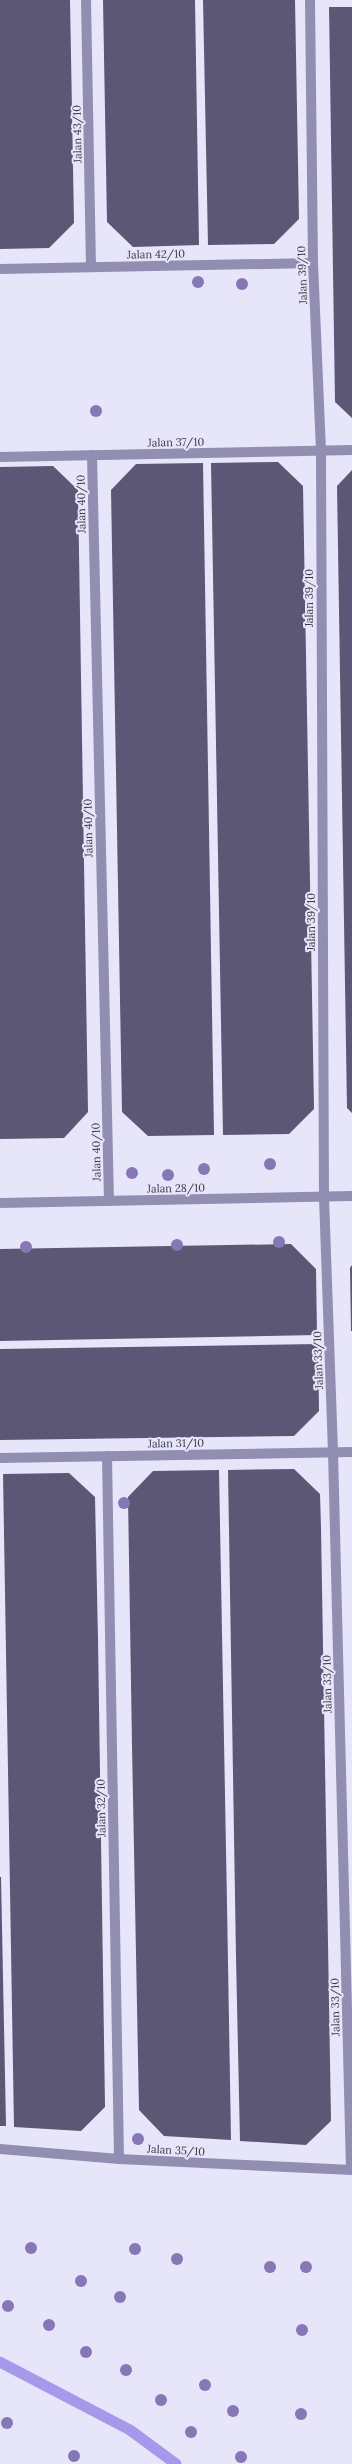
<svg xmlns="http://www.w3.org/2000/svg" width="352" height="2464" font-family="Lora,serif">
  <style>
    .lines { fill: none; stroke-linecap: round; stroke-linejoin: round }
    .stream { stroke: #a599eb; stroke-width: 11 }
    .building { fill: #5b5774 }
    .minor { stroke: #918eb2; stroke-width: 10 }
    .tree { fill: #8777b4 }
    .labels { text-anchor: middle; stroke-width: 4; stroke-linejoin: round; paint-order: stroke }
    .street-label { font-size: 11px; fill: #3b3a47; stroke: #e7e5f9 }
  </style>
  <rect width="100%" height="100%" fill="#e7e5f9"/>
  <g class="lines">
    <!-- stream -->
    <polyline class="stream" points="0,2362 130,2430 176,2464"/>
  </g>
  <!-- building -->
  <g class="building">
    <polygon points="0,0 70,0 74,223 49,248 0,249"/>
    <polygon points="103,0 195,0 199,245 133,247 107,222"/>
    <polygon points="203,0 295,0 299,219 274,244 208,245"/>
    <polygon points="329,7 352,7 352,418 335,402"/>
    <polygon points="278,462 303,486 314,1109 289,1134 223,1135 211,463"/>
    <polygon points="203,463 214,1135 148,1136 122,1112 111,490 136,464"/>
    <polygon points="53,466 78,490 88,1112 64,1138 0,1139 0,467"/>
    <polygon points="352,470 352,1113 347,1108 337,486"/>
    <polygon points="291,1244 316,1269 317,1335 0,1341 0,1249"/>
    <polygon points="352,1265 352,1331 351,1331 350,1268"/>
    <polygon points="318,1344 319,1411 294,1436 0,1440 0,1349"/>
    <polygon points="294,1469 320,1494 321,1528 331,2121 306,2145 240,2141 236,1957 228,1470"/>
    <polygon points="219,1470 227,1904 231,2140 164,2136 139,2110 132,1745 128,1497 153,1471"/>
    <polygon points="69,1473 95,1497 98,1639 105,2107 81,2131 14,2127 3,1474"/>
    <polygon points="0,1877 1,1877 6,2126 0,2126"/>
  </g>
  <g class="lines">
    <!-- minor -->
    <g class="minor">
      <polyline points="86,0 91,267"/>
      <polyline points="310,0 313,263 321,451 324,1197 333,1452 351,2170"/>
      <polyline points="0,269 313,263"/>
      <polyline points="92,455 109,1201"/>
      <polyline points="0,457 352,450"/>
      <polyline points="0,1203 352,1196"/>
      <polyline points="107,1456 119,2159"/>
      <polyline points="0,1458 352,1452"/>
      <polyline points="0,2149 119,2159 352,2170"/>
    </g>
  </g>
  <!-- trees -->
  <g class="tree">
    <circle cx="198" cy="282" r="6"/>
    <circle cx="242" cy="284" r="6"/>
    <circle cx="96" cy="411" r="6"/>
    <circle cx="270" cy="1164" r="6"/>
    <circle cx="204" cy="1169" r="6"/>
    <circle cx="132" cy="1173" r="6"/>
    <circle cx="168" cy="1175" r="6"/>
    <circle cx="279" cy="1242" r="6"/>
    <circle cx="177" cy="1245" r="6"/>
    <circle cx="26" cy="1247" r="6"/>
    <circle cx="124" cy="1503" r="6"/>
    <circle cx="138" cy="2139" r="6"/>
    <circle cx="31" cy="2248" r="6"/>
    <circle cx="135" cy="2249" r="6"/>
    <circle cx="177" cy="2259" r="6"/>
    <circle cx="270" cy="2267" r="6"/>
    <circle cx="306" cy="2267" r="6"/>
    <circle cx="81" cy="2281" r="6"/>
    <circle cx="120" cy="2297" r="6"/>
    <circle cx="8" cy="2306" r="6"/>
    <circle cx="49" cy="2325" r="6"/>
    <circle cx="302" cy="2330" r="6"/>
    <circle cx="86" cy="2352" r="6"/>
    <circle cx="126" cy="2370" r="6"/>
    <circle cx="205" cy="2385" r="6"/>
    <circle cx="161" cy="2400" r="6"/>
    <circle cx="233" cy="2411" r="6"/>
    <circle cx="301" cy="2414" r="6"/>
    <circle cx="7" cy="2423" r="6"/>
    <circle cx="191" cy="2432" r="6"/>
    <circle cx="74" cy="2456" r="6"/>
    <circle cx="241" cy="2457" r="6"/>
  </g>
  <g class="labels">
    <!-- street labels -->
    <g class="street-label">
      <text transform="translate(77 134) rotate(-91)" y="4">Jalan 43/10</text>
      <text transform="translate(156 254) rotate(-1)" y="4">Jalan 42/10</text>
      <text transform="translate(302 275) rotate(-92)" y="4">Jalan 39/10</text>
      <text transform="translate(176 442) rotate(-1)" y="4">Jalan 37/10</text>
      <text transform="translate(81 504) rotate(-91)" y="4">Jalan 40/10</text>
      <text transform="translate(309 598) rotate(-90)" y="4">Jalan 39/10</text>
      <text transform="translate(88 828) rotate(-91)" y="4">Jalan 40/10</text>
      <text transform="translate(311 922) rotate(-90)" y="4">Jalan 39/10</text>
      <text transform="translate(96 1152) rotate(-91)" y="4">Jalan 40/10</text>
      <text transform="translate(176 1188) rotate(-1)" y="4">Jalan 28/10</text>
      <text transform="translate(318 1360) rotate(-92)" y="4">Jalan 33/10</text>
      <text transform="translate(176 1443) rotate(-1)" y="4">Jalan 31/10</text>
      <text transform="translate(327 1684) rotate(-91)" y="4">Jalan 33/10</text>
      <text transform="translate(101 1808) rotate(-91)" y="4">Jalan 32/10</text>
      <text transform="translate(335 2007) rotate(-91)" y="4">Jalan 33/10</text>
      <text transform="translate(176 2150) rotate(3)" y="4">Jalan 35/10</text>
    </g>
  </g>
</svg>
